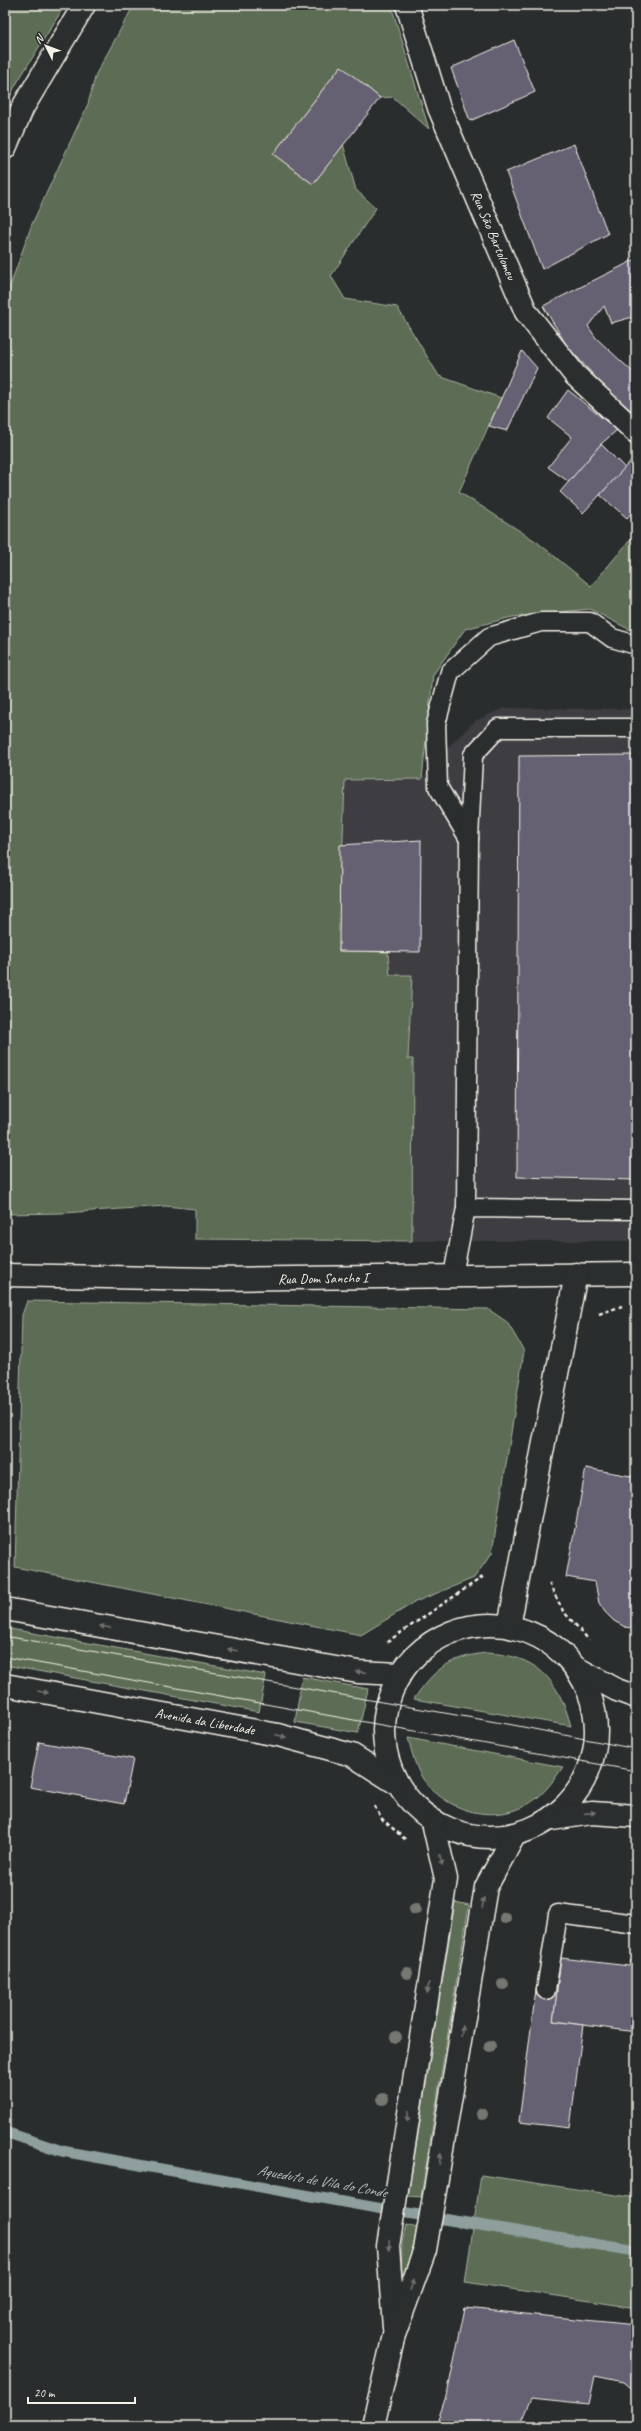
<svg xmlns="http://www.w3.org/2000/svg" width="641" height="2431" font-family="Caveat,sans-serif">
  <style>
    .built { fill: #3c3d43 }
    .green { fill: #5d6d55; stroke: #a8af9e }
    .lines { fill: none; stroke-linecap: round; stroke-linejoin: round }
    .stream { stroke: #8e9f9e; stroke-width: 11 }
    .building { fill: #666173; stroke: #f4f1e8 }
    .lane-casing { stroke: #f4f1e8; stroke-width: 21 }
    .street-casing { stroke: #f4f1e8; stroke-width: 25 }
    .secondary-casing { stroke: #f4f1e8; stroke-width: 25 }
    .path { stroke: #f4f1e8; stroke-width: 2.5; stroke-dasharray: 4 3; stroke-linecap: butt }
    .lane { stroke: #2a2d2e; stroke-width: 18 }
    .street { stroke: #2a2d2e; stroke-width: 22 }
    .secondary { stroke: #2a2d2e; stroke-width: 22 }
    .tram { stroke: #f4f1e8; stroke-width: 1 }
    .tree { fill: #747870 }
    .oneway { fill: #71726f }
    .labels { text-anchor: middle; stroke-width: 3.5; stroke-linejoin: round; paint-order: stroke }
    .street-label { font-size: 14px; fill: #f4f1e8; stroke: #2a2d2e }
    .water-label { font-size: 15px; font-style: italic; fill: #b0bab7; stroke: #2a2d2e }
  </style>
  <rect width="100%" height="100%" fill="#2a2d2e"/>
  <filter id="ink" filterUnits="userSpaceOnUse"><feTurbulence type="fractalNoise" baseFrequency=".025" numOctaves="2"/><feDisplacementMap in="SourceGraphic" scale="8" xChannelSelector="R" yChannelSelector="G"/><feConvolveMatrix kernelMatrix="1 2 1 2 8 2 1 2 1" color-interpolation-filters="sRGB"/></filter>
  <g filter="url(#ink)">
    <!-- built -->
    <polygon class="built" points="504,708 636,709 636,1241 412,1241 413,1059 408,1059 412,975 390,975 390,956 339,951 345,780 422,779 437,758 475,721"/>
    <!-- green -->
    <g class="green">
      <polygon points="5,5 65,5 15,86 5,108"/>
      <polygon points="134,5 391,5 429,129 393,97 380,98 341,66 273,154 313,184 343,144 356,190 376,208 331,276 345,299 397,307 439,376 501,398 459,492 537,542 591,586 636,533 636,633 590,609 512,617 465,629 433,675 422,779 345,780 339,951 388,952 390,975 412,975 408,1059 413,1059 412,1241 195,1239 195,1209 165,1206 63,1213 5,1214 5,300 32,224 88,104 96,74"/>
      <polygon points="27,1301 488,1309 507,1322 524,1351 492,1553 474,1578 415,1602 361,1635 15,1567 22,1315"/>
      <polygon points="5,1628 266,1675 259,1712 5,1665"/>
      <path d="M486,1653c50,2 72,25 85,73l-157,-27c20,-30 36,-42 72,-46z"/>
      <polygon points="302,1677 368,1689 358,1733 295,1722"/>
      <path d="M408,1738l155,29c-8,11 -15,22 -26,31 -35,28 -88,17 -114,-19 -8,-12 -11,-27 -15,-41z"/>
      <polygon points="455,1902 469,1905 421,2197 408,2196"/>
      <polygon points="481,2175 636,2198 636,2308 465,2282"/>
      <polygon points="406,2225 417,2228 414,2244 401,2289 402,2241"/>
    </g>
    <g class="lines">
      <!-- stream -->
      <polyline class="stream" points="5,2132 62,2151 377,2208 636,2251"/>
    </g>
    <!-- building -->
    <g class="building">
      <polygon points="514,40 535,92 470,121 451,68"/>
      <polygon points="341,66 380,98 313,184 273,154"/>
      <polygon points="574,144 608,234 542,269 506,172"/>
      <polygon points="636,259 636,316 611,323 604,306 588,326 596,338 636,375 636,415 606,389 567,346 543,306"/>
      <polygon points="522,351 537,368 507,431 489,426"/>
      <polygon points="568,390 617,430 601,444 569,482 548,467 572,437 548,418"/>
      <polygon points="601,444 625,468 583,513 560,492"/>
      <polygon points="636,455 636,508 627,518 600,495"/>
      <polygon points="636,755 636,1180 517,1177 519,756"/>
      <polygon points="421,840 420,952 339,951 340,845"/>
      <polygon points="586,1468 636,1477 636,1629 625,1627 614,1621 605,1612 599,1603 595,1582 566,1577"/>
      <polygon points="39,1742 133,1759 124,1804 30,1787"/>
      <polygon points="636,1957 636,2032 553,2021 561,1958 629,1966 631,1960"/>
      <polygon points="536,1989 557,1991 553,2021 583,2025 570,2128 519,2122"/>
      <polygon points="465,2308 636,2325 636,2392 624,2382 595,2376 589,2404 531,2398 519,2426 436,2426 448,2390"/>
    </g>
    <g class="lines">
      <!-- lane casing -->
      <g class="lane-casing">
        <g id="lane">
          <polyline points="469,839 438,787 436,724 450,672 489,637 541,622 590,622 612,638 636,645"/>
          <polyline points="466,1208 469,839 473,755 498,728 636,728"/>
          <polyline points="453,1275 466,1208 636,1210"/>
          <polyline points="546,1990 558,1914 636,1924"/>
        </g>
      </g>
      <!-- street casing -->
      <g class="street-casing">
        <g id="street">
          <polyline points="407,5 439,108 526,312 575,375 636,432"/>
          <polyline points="5,148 23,107 84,5"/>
        </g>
      </g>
      <!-- secondary casing -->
      <g class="secondary-casing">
        <g id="secondary">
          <polyline points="5,1275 210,1279 636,1274"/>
          <polyline points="5,1609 358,1672 400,1674"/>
          <circle cx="490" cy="1731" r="106"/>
          <polyline points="509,1626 576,1274"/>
          <polyline points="578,1669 617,1690 636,1697"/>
          <polyline points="5,1685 278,1735 352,1755 396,1783"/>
          <polyline points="552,1819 592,1813 636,1816"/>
          <polyline points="394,2328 388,2246 446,1879 433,1822"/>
          <polyline points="373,2426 394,2335 425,2250 486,1887 514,1836"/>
        </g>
      </g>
      <!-- path -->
      <g class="path">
        <polyline points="599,1314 622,1306"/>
        <polyline points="549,1583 563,1611 589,1640"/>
        <polyline points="387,1642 484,1576"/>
        <polyline points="374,1806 382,1819 406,1840"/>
      </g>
      <!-- lane -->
      <use href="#lane" class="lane"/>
      <!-- street -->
      <use href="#street" class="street"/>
      <!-- secondary -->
      <use href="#secondary" class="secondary"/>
      <!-- tram -->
      <g class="tram">
        <polyline points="5,1636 513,1725 636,1749"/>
        <polyline points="5,1657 636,1771"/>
      </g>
    </g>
    <!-- trees -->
    <g class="tree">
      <circle cx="415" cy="1909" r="6"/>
      <circle cx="505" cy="1918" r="6"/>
      <circle cx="407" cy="1973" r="6"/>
      <circle cx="503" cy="1984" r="6"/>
      <circle cx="396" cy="2037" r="6"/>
      <circle cx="490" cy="2046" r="6"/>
      <circle cx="383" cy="2099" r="6"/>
      <circle cx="482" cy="2114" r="6"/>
    </g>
    <!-- one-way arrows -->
    <defs><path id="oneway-solid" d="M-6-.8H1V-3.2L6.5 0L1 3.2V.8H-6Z"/></defs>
    <g class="oneway">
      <use href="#oneway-solid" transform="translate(105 1627) rotate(-170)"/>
      <use href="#oneway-solid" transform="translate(233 1650) rotate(-170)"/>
      <use href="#oneway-solid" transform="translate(361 1672) rotate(-175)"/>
      <use href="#oneway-solid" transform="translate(43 1692) rotate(10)"/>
      <use href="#oneway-solid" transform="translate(281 1736) rotate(14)"/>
      <use href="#oneway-solid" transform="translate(590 1813) rotate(-4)"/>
      <use href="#oneway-solid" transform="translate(441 1860) rotate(77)"/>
      <use href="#oneway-solid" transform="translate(483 1903) rotate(-81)"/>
      <use href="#oneway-solid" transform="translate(428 1988) rotate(99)"/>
      <use href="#oneway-solid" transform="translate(462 2031) rotate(-81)"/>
      <use href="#oneway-solid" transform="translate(408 2116) rotate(99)"/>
      <use href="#oneway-solid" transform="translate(440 2159) rotate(-81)"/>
      <use href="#oneway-solid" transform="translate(389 2245) rotate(94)"/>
      <use href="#oneway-solid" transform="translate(412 2285) rotate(-70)"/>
    </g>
  </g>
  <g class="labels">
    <!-- street labels -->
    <g class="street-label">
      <text transform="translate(494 235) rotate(67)" y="5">Rua São Bartolomeu</text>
      <text transform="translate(323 1278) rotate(-1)" y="5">Rua Dom Sancho I</text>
      <text transform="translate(205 1721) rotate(10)" y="5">Avenida da Liberdade</text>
    </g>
    <!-- water labels -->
    <g class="water-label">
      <text transform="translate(322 2181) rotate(10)" y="5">Aqueduto de Vila do Conde</text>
    </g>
  </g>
  <!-- margin -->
  <rect width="641" height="2431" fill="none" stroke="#2a2d2e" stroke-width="20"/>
  <rect x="10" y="10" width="621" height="2411" fill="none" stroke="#f4f1e8" stroke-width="1.5" filter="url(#ink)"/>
  <!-- north arrow -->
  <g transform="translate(46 46) rotate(312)" stroke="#2a2d2e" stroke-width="3" paint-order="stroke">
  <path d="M0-3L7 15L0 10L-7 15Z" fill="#f4f1e8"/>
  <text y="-6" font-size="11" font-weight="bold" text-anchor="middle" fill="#f4f1e8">N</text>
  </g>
  <!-- scale -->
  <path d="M28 2397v6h107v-6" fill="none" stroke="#f4f1e8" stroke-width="2"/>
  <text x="34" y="2397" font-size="12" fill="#f4f1e8" stroke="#2a2d2e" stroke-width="3" paint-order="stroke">20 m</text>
</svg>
